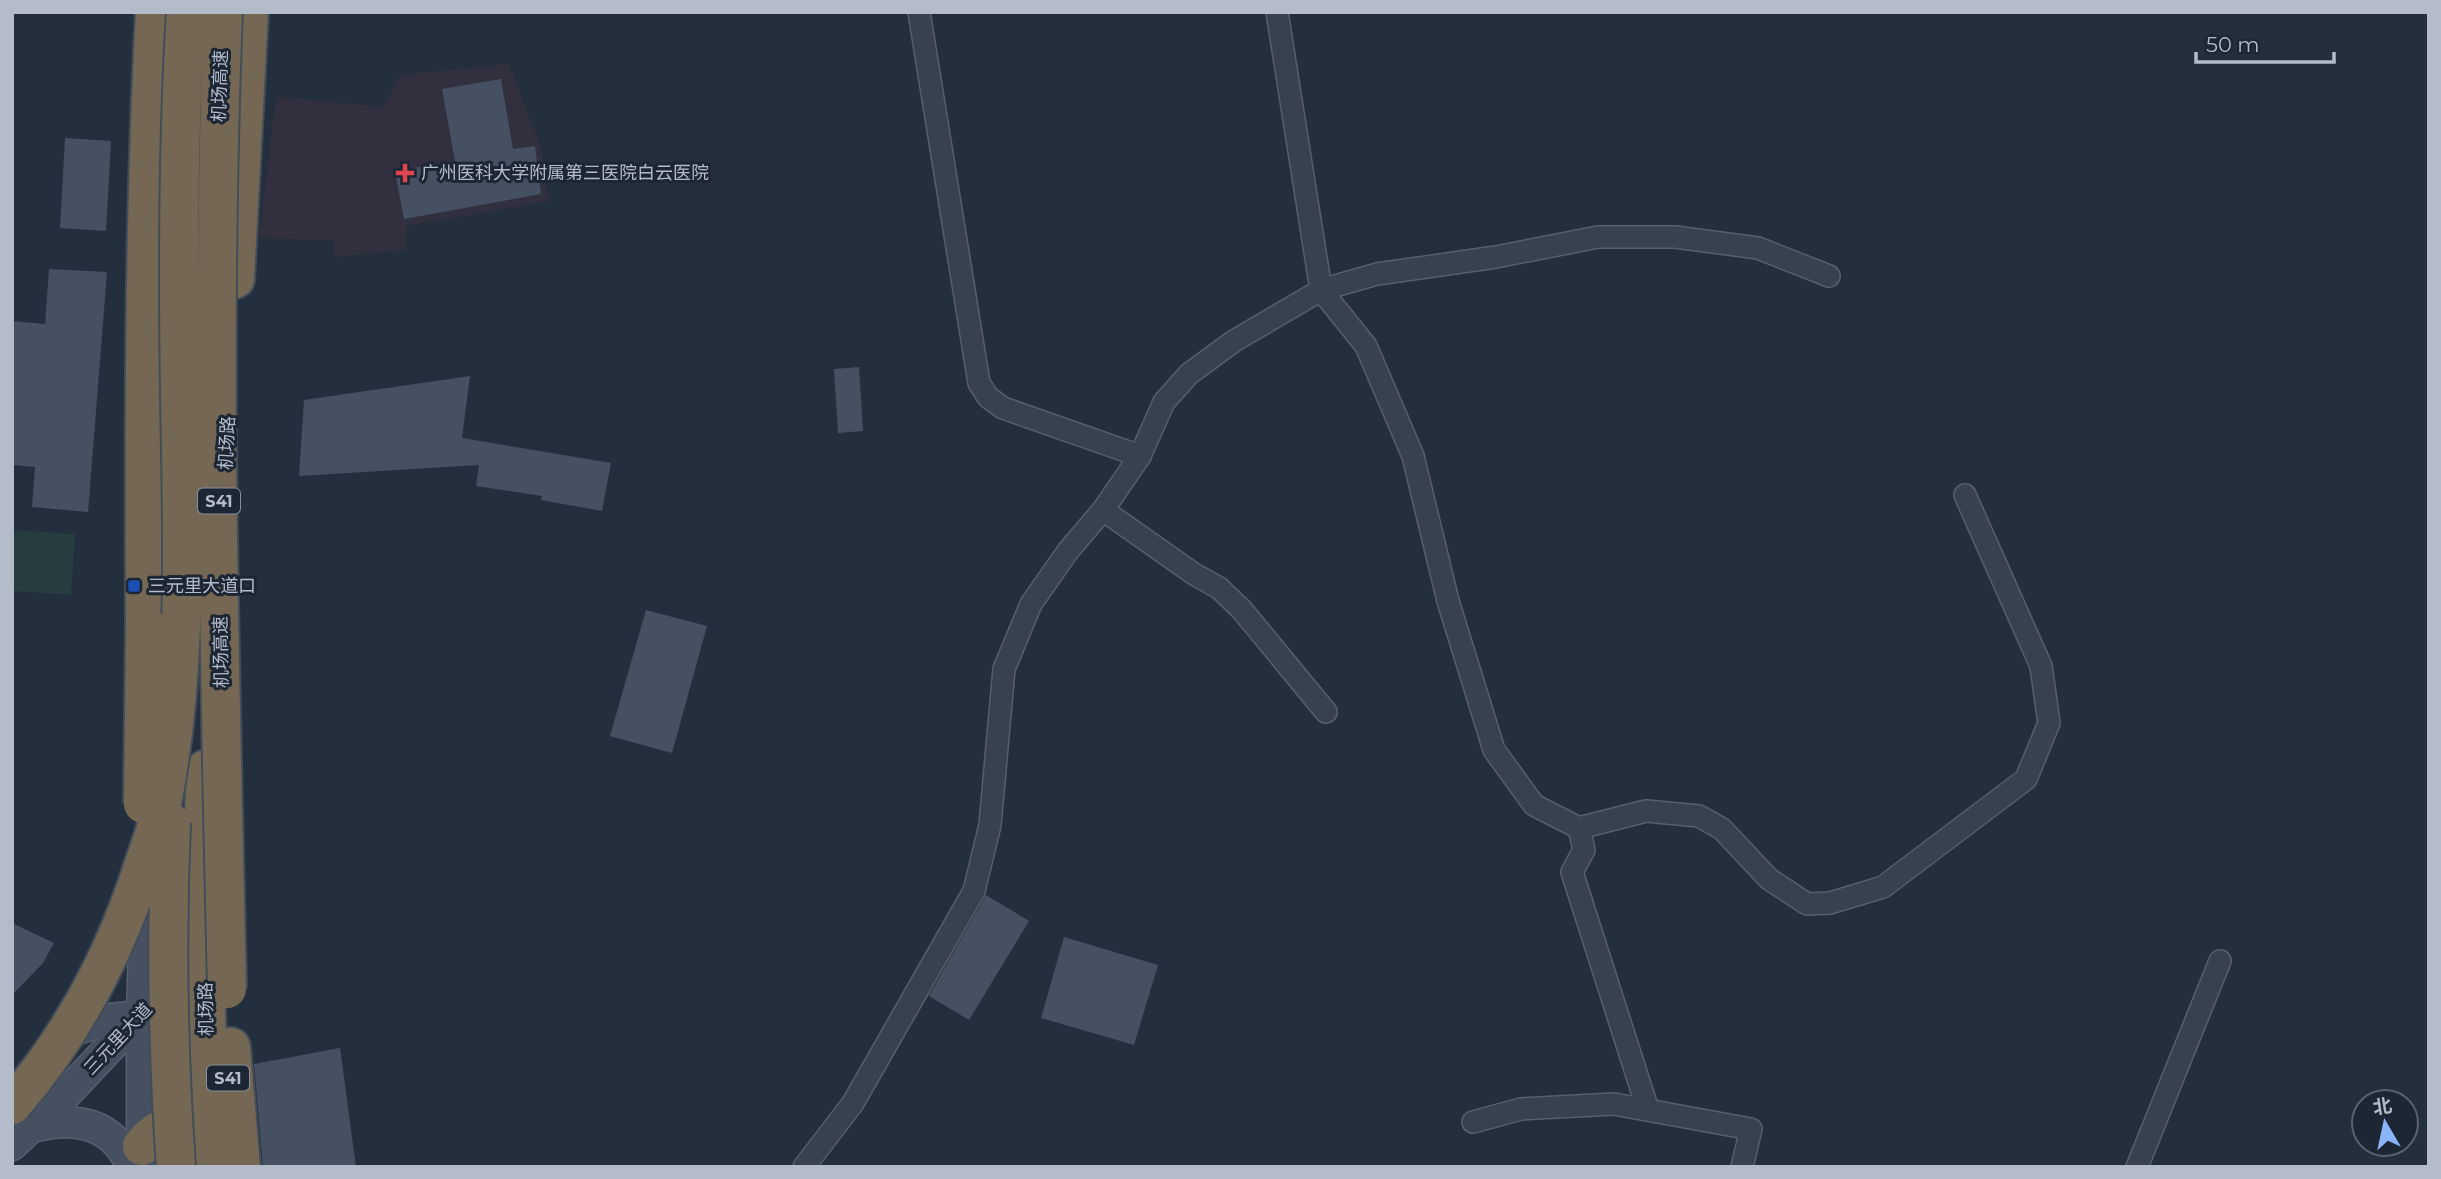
<svg xmlns="http://www.w3.org/2000/svg" width="2441" height="1179" font-family="Montserrat,'Noto Sans SC',sans-serif">
  <style>
    .medical { fill: #32303f }
    .green { fill: #263c3f }
    .building { fill: #455162 }
    .lines { fill: none; stroke-linecap: round; stroke-linejoin: round }
    .street-casing { stroke: #565f6c; stroke-width: 24 }
    .secondary-casing { stroke: #565f6c; stroke-width: 33 }
    .highway-casing { stroke: #434c59; stroke-width: 42 }
    .street { stroke: #38414e; stroke-width: 21 }
    .secondary { stroke: #465061; stroke-width: 30 }
    .highway { stroke: #746855; stroke-width: 38 }
    .highway-bridge-casing { stroke: #434c59; stroke-width: 42; stroke-linecap: butt }
    .highway-bridge { stroke: #746855; stroke-width: 38 }
    .health-dot { fill: #e0444e; stroke: #1d2633; stroke-width: 2.5 }
    .transit-dot { fill: #1a4fb4; stroke: #1d2633; stroke-width: 2.5 }
    .labels { text-anchor: middle; stroke-width: 6; stroke-linejoin: round; paint-order: stroke }
    .shield { fill: #1d2633; stroke: #878f9c; stroke-width: 2 }
    .shield-label { font-size: 16px; font-weight: bold; fill: #b4bcc9 }
    .street-label { font-size: 18px; fill: #b4bcc9; stroke: #1d2633 }
    .poi-label { font-size: 18px; fill: #b4bcc9; stroke: #1d2633; text-anchor: start }
  </style>
  <rect width="100%" height="100%" fill="#242f3e"/>
  <!-- medical -->
  <polygon class="medical" points="509,64 540,145 549,201 406,226 406,250 334,257 335,240 259,238 276,97 384,107 400,75"/>
  <!-- green -->
  <polygon class="green" points="12,530 75,534 71,595 12,591"/>
  <!-- building -->
  <g class="building">
    <polygon points="501,79 513,149 535,146 541,194 404,219 395,171 455,161 442,89"/>
    <polygon points="65,138 111,141 106,231 60,228"/>
    <polygon points="49,269 107,272 88,512 32,507 35,467 12,465 12,321 45,324"/>
    <polygon points="859,367 863,431 838,433 834,369"/>
    <polygon points="470,376 462,438 611,463 602,511 541,500 542,496 476,486 479,465 299,476 304,400"/>
    <polygon points="646,610 707,626 672,753 610,736"/>
    <polygon points="986,895 1029,921 969,1020 929,996"/>
    <polygon points="12,923 54,943 43,963 12,995"/>
    <polygon points="1064,937 1158,965 1134,1045 1041,1018"/>
    <polygon points="340,1048 356,1167 263,1167 254,1064"/>
  </g>
  <g class="lines">
    <!-- street casing -->
    <g class="street-casing">
      <g id="street">
        <polyline points="919,12 979,383 988,397 1003,408 1140,456"/>
        <polyline points="1277,12 1321,290 1366,346 1413,456 1448,601 1494,750 1534,805 1579,828 1646,811 1699,816 1722,829 1769,879 1807,904 1830,903 1883,887 2026,779 2049,723 2041,666 1965,495"/>
        <polyline points="1103,510 1194,574 1219,588 1242,610 1326,712"/>
        <polyline points="1579,828 1584,850 1572,872 1648,1110"/>
        <polyline points="1473,1122 1521,1109 1614,1104 1751,1129 1742,1167"/>
        <polyline points="804,1167 853,1103 974,891 990,825 1004,669 1031,604 1068,551 1103,510 1140,456 1164,402 1189,374 1234,341 1321,290 1377,274 1496,257 1598,237 1675,237 1758,248 1829,276"/>
        <polyline points="2137,1167 2220,961"/>
      </g>
    </g>
    <!-- secondary casing -->
    <g class="secondary-casing">
      <g id="secondary">
        <polyline points="60,1034 111,1019 148,1015"/>
        <path d="M32,1127c43,-11 81,-5 100,40"/>
        <polyline points="12,1145 64,1096 147,1008"/>
        <polyline points="142,1167 142,1015 146,880"/>
      </g>
    </g>
    <!-- highway casing -->
    <g class="highway-casing">
      <g id="highway">
        <polyline points="235,279 249,12"/>
        <path d="M145,624c-1,-204 -1,-408 10,-612"/>
        <path d="M206,769c-4,68 -2,136 -1,204 2,65 3,129 7,194"/>
        <polyline points="231,1047 241,1167"/>
        <path d="M142,1146c15,-19 39,-30 59,-10"/>
      </g>
    </g>
    <!-- street -->
    <use href="#street" class="street"/>
    <!-- secondary -->
    <use href="#secondary" class="secondary"/>
    <!-- highway -->
    <use href="#highway" class="highway"/>
    <!-- highway-bridge casing -->
    <g class="highway-bridge-casing">
      <g id="highway-bridge">
        <path d="M223,12c-13,326 -3,652 4,977"/>
        <polyline points="143,804 145,624"/>
        <path d="M171,822c-5,115 -3,230 5,345"/>
        <path d="M12,1105c60,-69 103,-151 131,-238 6,-18 13,-36 17,-54 29,-138 22,-280 20,-420 -2,-127 -2,-254 6,-381"/>
      </g>
    </g>
    <!-- highway-bridge -->
    <use href="#highway-bridge" class="highway-bridge"/>
  </g>
  <!-- markers -->
  <path class="health-dot" d="M401.5 162.5h7v7h7v7h-7v7h-7v-7h-7v-7h7z"/>
  <rect class="transit-dot" x="127" y="579" width="14" height="14" rx="3.5"/>
  <g class="labels">
    <!-- shield labels -->
    <g class="shield">
      <rect x="198" y="488.5" width="42" height="25" rx="5"/>
      <rect x="207" y="1065.5" width="42" height="25" rx="5"/>
    </g>
    <g class="shield-label">
      <text x="219" y="507">S41</text>
      <text x="228" y="1084">S41</text>
    </g>
    <!-- street labels -->
    <g class="street-label">
      <text transform="translate(220 86) rotate(-88)" y="6">机场高速</text>
      <text transform="translate(227 443) rotate(-87)" y="6">机场路</text>
      <text transform="translate(221 652) rotate(-91)" y="6">机场高速</text>
      <text transform="translate(206 1009) rotate(-91)" y="6">机场路</text>
      <text transform="translate(118 1039) rotate(-47)" y="6">三元里大道</text>
    </g>
    <!-- poi labels -->
    <g class="poi-label">
      <text x="421" y="179">广州医科大学附属第三医院白云医院</text>
      <text x="148" y="592">三元里大道口</text>
    </g>
  </g>
  <!-- border -->
  <rect width="2441" height="1179" fill="none" stroke="#b4bcc9" stroke-width="28"/>
  <!-- north arrow -->
  <g transform="translate(2385 1123) rotate(351)"><circle r="33" fill="#1d2633" stroke="#59626f" stroke-width="2"/>
  <path d="M0-5L12 26L0 18L-12 26Z" fill="#8ab4f8"/>
  <text y="-10" font-size="19" font-weight="bold" text-anchor="middle" fill="#b4bcc9">北</text>
  </g>
  <!-- scale -->
  <path d="M2196 52v10h138v-10" fill="none" stroke="#b4bcc9" stroke-width="3.5"/>
  <text x="2206" y="52" font-size="21" fill="#b4bcc9" stroke="#1d2633" stroke-width="5" paint-order="stroke">50 m</text>
</svg>
